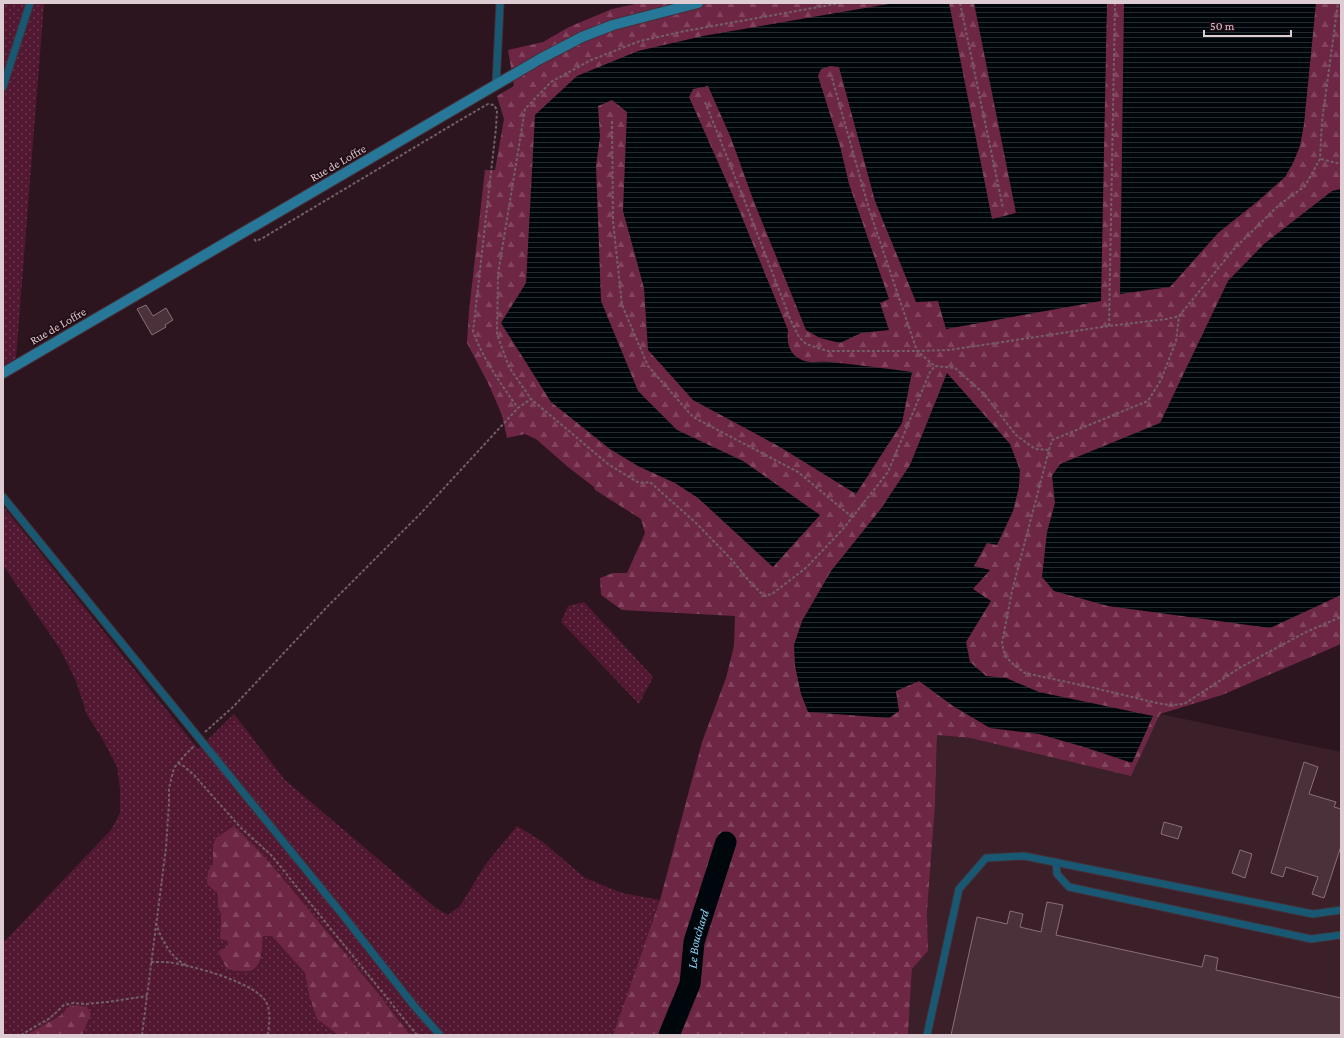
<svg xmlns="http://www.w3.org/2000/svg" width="1344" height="1038" font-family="'Crimson Pro',serif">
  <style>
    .built { fill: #3b1f29 }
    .grass { fill: url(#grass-dots) }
    .forest { fill: url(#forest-firs) }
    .water { fill: url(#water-rules) }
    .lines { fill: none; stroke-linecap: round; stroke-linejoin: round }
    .river { stroke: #00070c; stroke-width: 21 }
    .building { fill: #4a313a; stroke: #8b6e78 }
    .lane-casing { stroke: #452f37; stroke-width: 9 }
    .secondary-casing { stroke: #452f37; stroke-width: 12 }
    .path { stroke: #735f66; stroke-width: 2; stroke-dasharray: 3 2; stroke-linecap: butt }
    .lane { stroke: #185872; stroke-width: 7 }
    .secondary { stroke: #277798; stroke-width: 10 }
    .labels { text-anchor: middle; stroke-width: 3.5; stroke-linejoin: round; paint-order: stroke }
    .street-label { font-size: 12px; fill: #ddccd1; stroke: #220c15 }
    .water-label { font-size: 13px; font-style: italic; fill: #91d5f6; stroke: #220c15 }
  </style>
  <defs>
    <pattern id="grass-dots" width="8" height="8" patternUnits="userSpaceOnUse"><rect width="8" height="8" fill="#521832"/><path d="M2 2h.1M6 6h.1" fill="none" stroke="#6a384f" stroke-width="1.8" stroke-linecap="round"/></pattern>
    <pattern id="forest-firs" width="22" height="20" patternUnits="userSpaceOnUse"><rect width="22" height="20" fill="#6e2645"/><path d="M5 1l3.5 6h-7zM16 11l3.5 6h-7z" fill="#82445f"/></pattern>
    <pattern id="water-rules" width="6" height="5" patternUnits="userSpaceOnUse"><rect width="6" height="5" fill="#00070c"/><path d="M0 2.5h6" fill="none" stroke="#252a2e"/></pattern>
  </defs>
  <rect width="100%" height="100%" fill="#2c151e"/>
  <!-- built -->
  <polygon class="built" points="1160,714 1341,752 1341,1035 908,1035 912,969 928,951 927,912 935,806 937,735 971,738"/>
  <!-- grass -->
  <g class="grass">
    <polygon points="3,3 44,3 16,358 3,366"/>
    <polygon points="3,506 198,749 234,714 285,780 437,909 448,915 460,906 485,865 517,826 543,842 585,878 622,893 660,900 613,1035 410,1035 377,992 280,875 260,852 234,826 213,845 213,864 218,907 221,915 220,939 228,941 228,946 218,953 227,969 248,971 262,955 263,936 272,936 305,973 309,995 317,1019 338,1035 82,1035 91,1014 63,1014 26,1035 3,1035 3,943 111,830 120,813 120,789 117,767 102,738 87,715 76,681 60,649 3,565"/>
    <polygon points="584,602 653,677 639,704 561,622 568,606"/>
  </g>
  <!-- forest -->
  <g class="forest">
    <polygon points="640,3 1341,3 1341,644 1222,695 1160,714 1131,776 971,738 937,735 935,806 927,912 928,951 912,969 908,1035 613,1035 660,900 702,742 726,678 734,646 735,616 622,610 601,595 600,578 613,573 627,573 645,533 641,519 595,490 594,487 568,467 536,439 525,434 507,438 502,415 488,383 467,343 469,311 485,170 495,170 504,119 497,96 514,86 508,50 543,42 569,27 612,9"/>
    <path d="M234,826l26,26 20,23 97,117 33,43h-72l-21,-16 -8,-24 -4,-22 -33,-37h-9c-1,11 0,32 -14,35 -6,1 -16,-1 -22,-2l-9,-17 10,-6v-5l-8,-2 1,-24 -3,-8 -1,-14 -10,-9 1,-13 5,-7v-19l3,-7z"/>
    <polygon points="76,1005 87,1007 91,1014 82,1035 26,1035 63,1014 67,1008"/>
  </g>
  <!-- water -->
  <g class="water">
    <path d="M894,3h55l43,216 24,-6 -42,-210h133l-6,298 -155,28 -8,-28 -22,1 -41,-101 -36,-134 -9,-1 -9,3 -3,7 22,70 9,38 40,115 -9,4 9,27 -28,3 -21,10 -20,-5 -14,-8 -52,-128 -23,-64 -23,-52 -15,3 -4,8 48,108 51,125c-1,11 0,23 12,29 8,5 21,2 30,3 28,3 55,6 82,10l-10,51 -46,71 -76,-47 -87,-47 -45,-50 -4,-62 -21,-77 4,-99 -15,-12 -14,6 2,31 -4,28 5,136 37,90 39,39 66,31 77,54 -47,52 -75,-69 -23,-15 -37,-17 -28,-17 -59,-47 -50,-79 25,-40 9,-168 42,-39 61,-25 65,-15z"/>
    <polygon points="1124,3 1316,3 1304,124 1300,146 1293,163 1285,177 1258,201 1218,233 1170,287 1120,294"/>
    <polygon points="1341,189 1341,595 1270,628 1108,606 1054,591 1042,577 1047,532 1055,503 1052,476 1060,464 1160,423 1228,281 1264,244 1332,191"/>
    <polygon points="947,373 1010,444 1020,470 1019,487 1013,511 997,545 987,543 974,566 990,570 973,589 991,601 966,642 970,662 986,676 1006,678 1039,692 1153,716 1132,763 1084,747 1039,734 990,728 953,706 919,681 896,691 899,711 889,718 808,712 801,694 795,666 794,645 802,621 831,571 880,510 910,465"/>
  </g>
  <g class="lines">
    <!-- river -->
    <path class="river" id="s1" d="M669,1035l21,-51 4,-42 32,-100"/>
  </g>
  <!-- building -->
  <g class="building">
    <polygon points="146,305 153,316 166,308 173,320 165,325 166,327 152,335 137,309"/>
    <polygon points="1304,762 1318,767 1309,794 1336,802 1334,807 1341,809 1341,846 1324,898 1312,894 1318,877 1286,867 1283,877 1271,873"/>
    <polygon points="1164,822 1182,827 1178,839 1161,834"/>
    <polygon points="1240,850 1252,854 1245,878 1232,873"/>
    <polygon points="1047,902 1063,905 1056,935 1202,967 1205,955 1218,958 1216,970 1341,998 1341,1035 951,1035 977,917 1007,924 1010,911 1023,914 1020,927 1041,932"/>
  </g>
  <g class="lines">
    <!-- lane casing -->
    <g class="lane-casing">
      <g id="lane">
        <polyline points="496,85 500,3"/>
        <polyline points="3,87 30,3"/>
        <polyline points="3,497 342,914 415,1007 440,1035"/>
        <polyline points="1056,862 1057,874 1069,887 1311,939 1341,935"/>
        <polyline points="927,1035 959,889 986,858 1024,856 1313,914 1341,910"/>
      </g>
    </g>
    <!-- secondary casing -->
    <g class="secondary-casing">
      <polyline id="secondary" points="3,373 540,59 582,37 613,25 698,3"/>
    </g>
    <!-- path -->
    <g class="path">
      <polyline points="841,3 685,31 640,41 591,60 551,82 525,109 498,274 497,334 509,367 531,399 608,464 639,483 650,482 696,523 732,560 749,581 764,596 772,594 807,567 843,529 888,472 930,372 935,366 955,368 984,394 1016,435 1035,449 1049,450 1012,591 1002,643 1005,656 1014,665 1025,673 1090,687 1157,703 1169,705 1184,704 1241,667 1306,632 1341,617"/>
      <polyline points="960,3 1003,208"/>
      <polyline points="832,78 869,209 917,351 935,366"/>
      <polyline points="705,102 745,202 791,321 799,337 806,344 827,351 917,351 949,350 1109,326 1167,319 1179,316 1234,249 1279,205 1305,186 1320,159 1322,121 1338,3"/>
      <polyline points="612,121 613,221 622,305 648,366 693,417 798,472 852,517"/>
      <polyline points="1321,159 1341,164"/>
      <path d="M254,239l2,2 5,-2 201,-120 26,-15 6,1 3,5 -1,18 -23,204c11,28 27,51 45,76"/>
      <polyline points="1109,326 1115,4"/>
      <polyline points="1049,450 1052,440 1148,401 1161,380 1176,341 1179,316"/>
      <polyline points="205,732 234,706 327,607 421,513 518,408 531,399"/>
      <polyline points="178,763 185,767 194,775 241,828 271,855 417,1035"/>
      <path d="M156,923c5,16 14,34 30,42"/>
      <path d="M151,962c5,0 10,0 15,0 21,2 94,21 101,42 4,9 2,21 1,31"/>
      <polyline points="21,1035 50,1018 64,1005 74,1003 85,1004 107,1002 147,996"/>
      <polyline points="142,1035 166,848 169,803 169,788 174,768 185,755 194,746"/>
    </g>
    <!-- lane -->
    <use href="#lane" class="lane"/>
    <!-- secondary -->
    <use href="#secondary" class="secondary"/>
  </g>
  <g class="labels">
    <!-- street labels -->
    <g class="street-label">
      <text transform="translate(338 163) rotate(-30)" y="4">Rue de Loffre</text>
      <text transform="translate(58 326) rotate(-30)" y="4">Rue de Loffre</text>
    </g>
    <!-- water labels -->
    <g class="water-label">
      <text dy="5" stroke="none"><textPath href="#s1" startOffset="101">Le Bouchard</textPath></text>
    </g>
  </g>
  <!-- border -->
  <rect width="1344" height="1038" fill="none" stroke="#ddccd1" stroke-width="8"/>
  <!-- scale -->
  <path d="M1204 30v6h87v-6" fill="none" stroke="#ddccd1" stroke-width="2"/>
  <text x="1210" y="30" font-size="12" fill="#ddccd1" stroke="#220c15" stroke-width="3" paint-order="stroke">50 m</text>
</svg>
